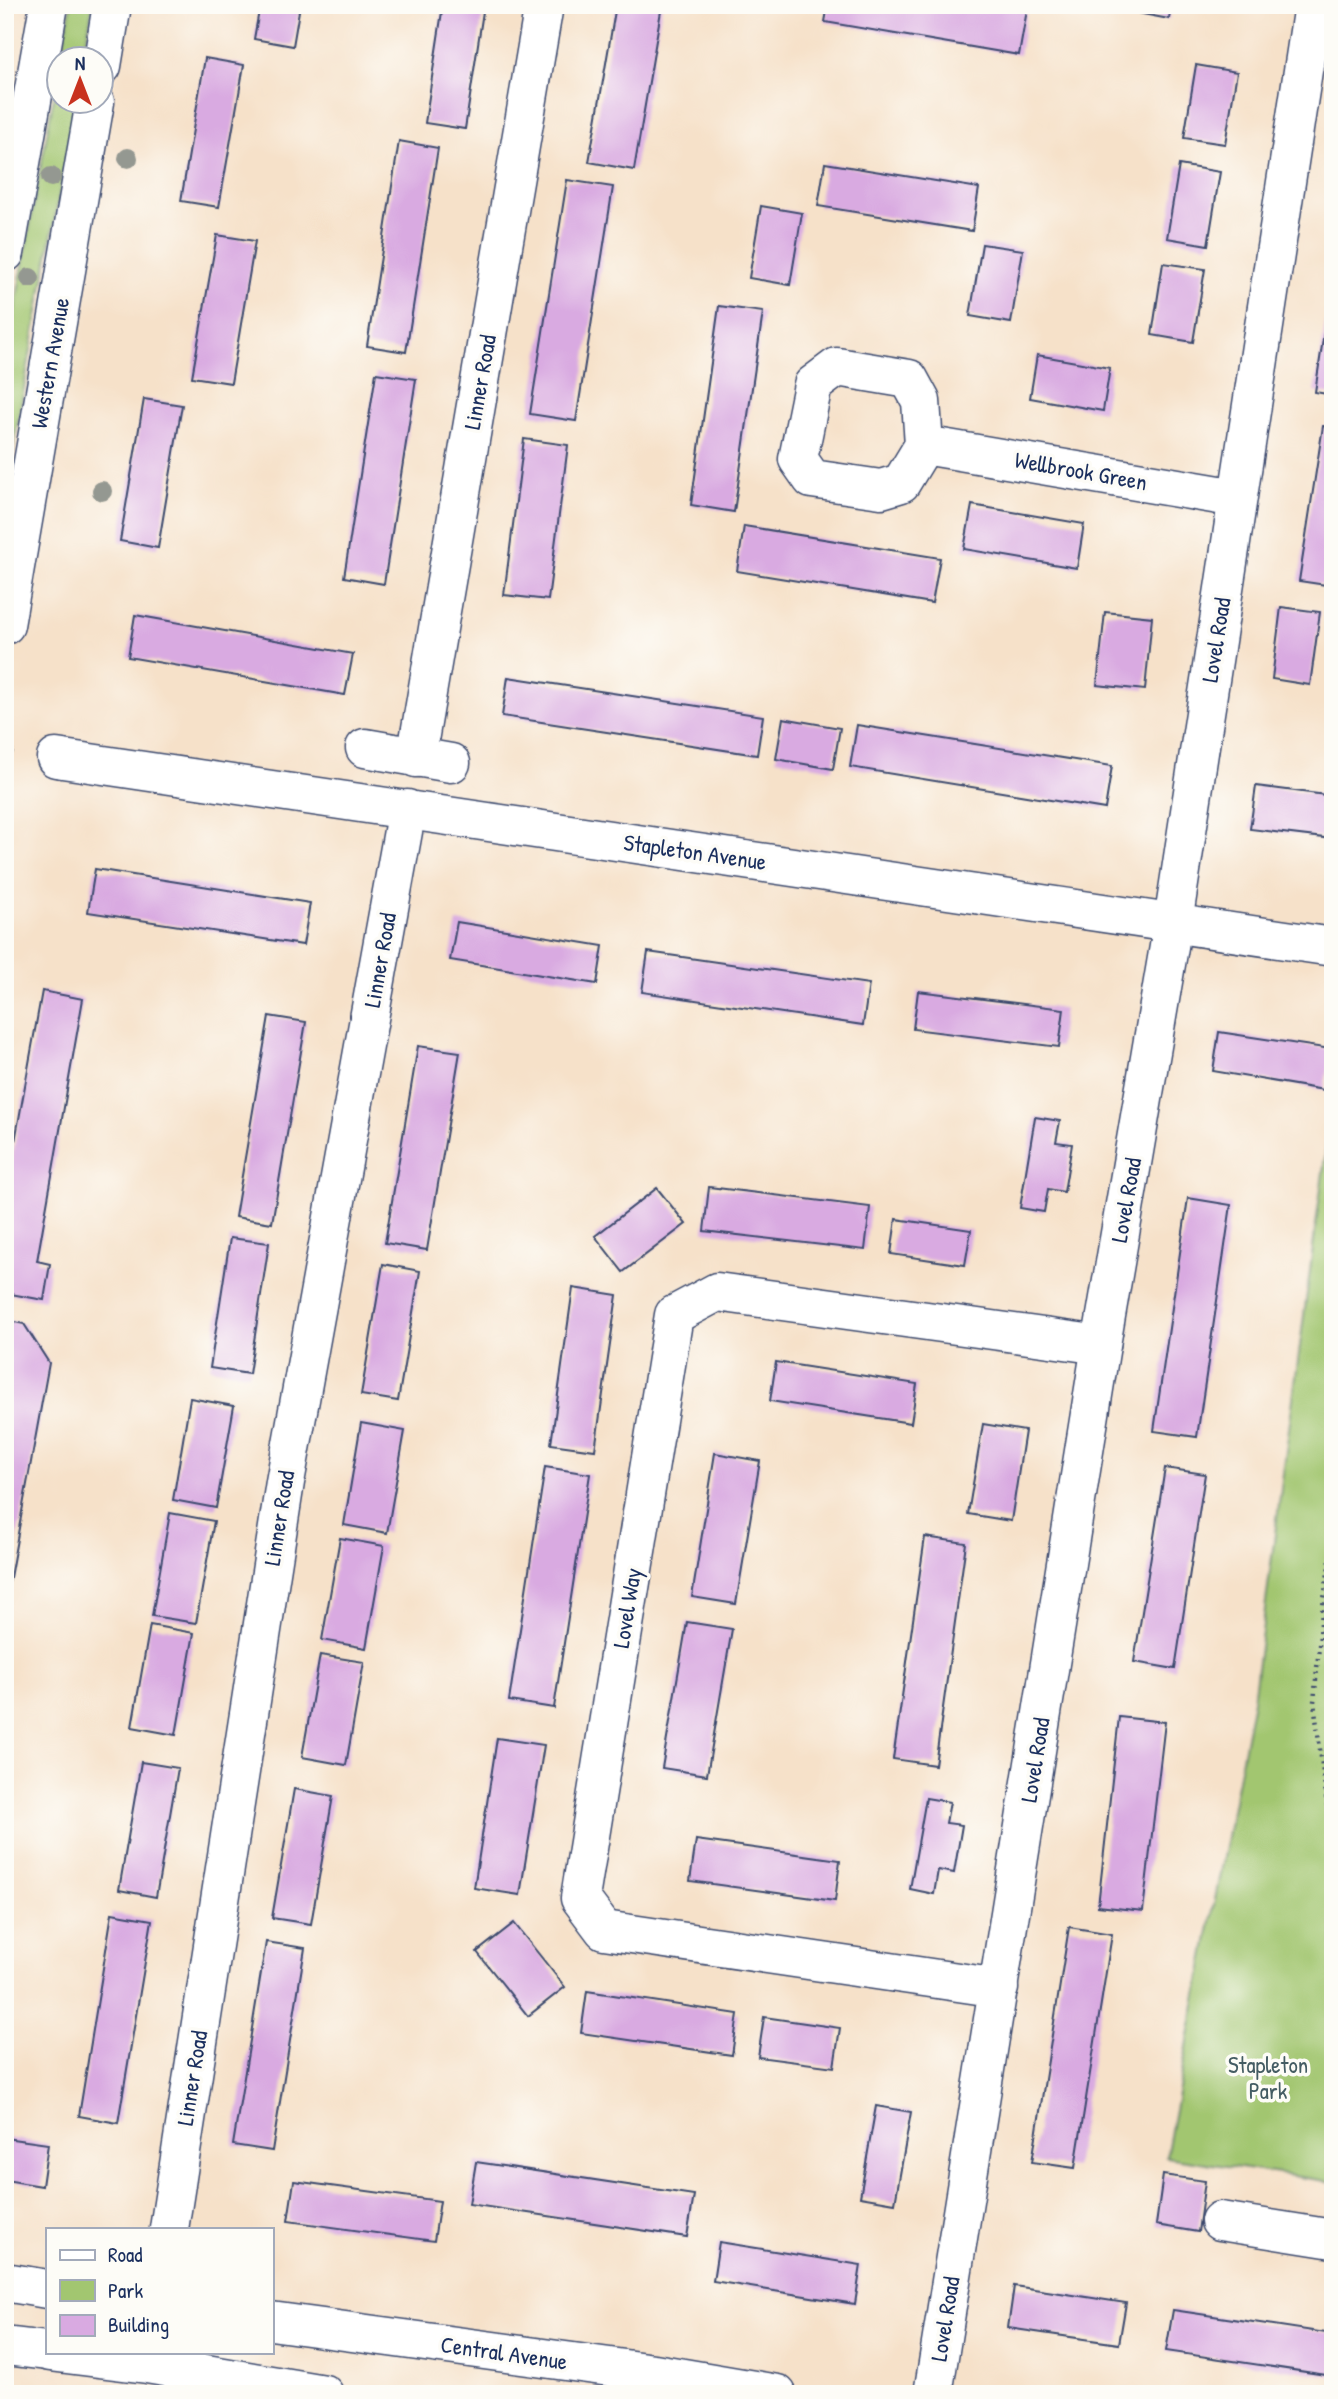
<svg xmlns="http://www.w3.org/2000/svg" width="1338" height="2399" font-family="'Patrick Hand',sans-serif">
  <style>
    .green { fill: #a2c670; stroke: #5e7a67; stroke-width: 2 }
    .building { fill: #d9aae1 }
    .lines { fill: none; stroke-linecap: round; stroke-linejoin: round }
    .minor-casing { stroke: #3c4a6e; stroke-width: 41 }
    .path { stroke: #3c4a6e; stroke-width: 4.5; stroke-dasharray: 2 5; stroke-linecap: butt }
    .minor { stroke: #fff; stroke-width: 38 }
    .tree { fill: #949891 }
    .labels { text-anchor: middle; stroke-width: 7; stroke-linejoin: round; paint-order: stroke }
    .street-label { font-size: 23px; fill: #1b2f5e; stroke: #fdfcf7 }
    .park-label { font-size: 23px; fill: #445c63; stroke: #fdfcf7 }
  </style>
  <rect width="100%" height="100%" fill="#fdfcf7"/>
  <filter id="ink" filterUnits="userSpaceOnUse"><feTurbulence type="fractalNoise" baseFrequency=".0143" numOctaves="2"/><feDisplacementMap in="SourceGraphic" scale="14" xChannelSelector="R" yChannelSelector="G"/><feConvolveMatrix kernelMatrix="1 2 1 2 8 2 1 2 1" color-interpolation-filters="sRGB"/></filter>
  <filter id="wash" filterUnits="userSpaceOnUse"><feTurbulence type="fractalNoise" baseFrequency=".00686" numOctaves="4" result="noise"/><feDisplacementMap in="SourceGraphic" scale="28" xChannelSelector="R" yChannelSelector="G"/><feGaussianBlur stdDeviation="1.57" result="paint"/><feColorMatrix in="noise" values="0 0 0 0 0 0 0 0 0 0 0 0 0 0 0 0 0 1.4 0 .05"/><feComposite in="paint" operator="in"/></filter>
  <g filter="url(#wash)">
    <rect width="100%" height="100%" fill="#f6e1c9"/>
    <!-- green -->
    <g class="green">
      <polygon points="71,5 93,5 83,59 61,60"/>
      <polygon points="59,68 60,102 76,102 5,493 5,362"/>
      <polygon points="1333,1097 1333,2182 1166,2157 1253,1700"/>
    </g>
    <g id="blocks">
      <!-- building -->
      <g class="building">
        <polygon points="260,5 300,5 293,46 254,39"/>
        <polygon points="443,5 484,5 465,129 425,123"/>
        <polygon points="616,5 662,5 634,170 589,162"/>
        <polygon points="828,5 999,5 1027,10 1019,55 825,22"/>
        <polygon points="1096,5 1171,5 1169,19"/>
        <polygon points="205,58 244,65 219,207 181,201"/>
        <polygon points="1196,65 1237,72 1225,144 1184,138"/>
        <polygon points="399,141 438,148 406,352 367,346"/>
        <polygon points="825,163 979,188 972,231 818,206"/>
        <polygon points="1179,165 1220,172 1208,245 1167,238"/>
        <polygon points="567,180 613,187 576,421 530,414"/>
        <polygon points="761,206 802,213 790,285 749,278"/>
        <polygon points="217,235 255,241 231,383 192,377"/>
        <polygon points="982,244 1023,250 1011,323 970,316"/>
        <polygon points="1163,263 1205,269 1193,342 1152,335"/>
        <polygon points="1331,286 1333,286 1333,395 1315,392"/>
        <polygon points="719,306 763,312 734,512 691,505"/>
        <polygon points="1037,355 1110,368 1103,411 1030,398"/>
        <polygon points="376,373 416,379 384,584 344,577"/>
        <polygon points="144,399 182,405 158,548 120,541"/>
        <polygon points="1323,426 1333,427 1333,586 1299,581"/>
        <polygon points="524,439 568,445 548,600 504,595"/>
        <polygon points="972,505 1084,524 1077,568 964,549"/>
        <polygon points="744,526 940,558 932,603 737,571"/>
        <polygon points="1281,607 1320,612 1310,685 1272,679"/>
        <polygon points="1105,612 1152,617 1145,690 1097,685"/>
        <polygon points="135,615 353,654 345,695 128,657"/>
        <polygon points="508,677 763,716 757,755 502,716"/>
        <polygon points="783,718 840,728 833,769 776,759"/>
        <polygon points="857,725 1112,766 1105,809 850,767"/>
        <polygon points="1256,786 1333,796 1333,839 1250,829"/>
        <polygon points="95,869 310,903 303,945 88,912"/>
        <polygon points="457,922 603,946 597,984 450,960"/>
        <polygon points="648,952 869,984 863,1025 642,992"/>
        <polygon points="42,991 83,999 37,1261 50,1264 44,1300 5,1293 5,1197"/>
        <polygon points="918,991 1064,1009 1059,1047 913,1029"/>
        <polygon points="269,1016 306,1022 272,1223 235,1217"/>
        <polygon points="1219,1032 1331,1049 1324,1090 1213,1071"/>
        <polygon points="418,1046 460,1052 427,1250 385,1243"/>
        <polygon points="1035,1117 1060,1121 1056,1142 1072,1144 1064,1192 1048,1189 1044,1212 1020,1208"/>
        <polygon points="709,1187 870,1207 865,1250 704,1231"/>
        <polygon points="657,1188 686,1224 623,1272 595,1236"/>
        <polygon points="1188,1198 1231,1205 1197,1437 1154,1431"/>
        <polygon points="896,1219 971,1230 965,1265 891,1254"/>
        <polygon points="230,1238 269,1243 249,1374 210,1368"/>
        <polygon points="383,1264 420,1271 398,1401 361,1395"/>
        <polygon points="573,1288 617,1295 595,1450 551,1444"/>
        <polygon points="5,1320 24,1324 49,1363 7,1594"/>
        <polygon points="776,1362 917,1384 911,1423 770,1401"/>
        <polygon points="190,1398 234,1406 216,1508 173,1500"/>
        <polygon points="361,1423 405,1431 387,1533 344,1525"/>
        <polygon points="983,1424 1025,1431 1011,1521 968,1514"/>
        <polygon points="715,1453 760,1461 736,1604 692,1597"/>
        <polygon points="545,1467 590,1474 554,1708 509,1701"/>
        <polygon points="1165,1468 1205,1474 1175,1669 1134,1662"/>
        <polygon points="170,1513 214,1521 196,1623 152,1616"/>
        <polygon points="925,1537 966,1543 935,1765 893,1759"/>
        <polygon points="340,1538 384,1546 366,1648 322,1640"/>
        <polygon points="687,1622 732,1629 707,1775 662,1768"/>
        <polygon points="150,1625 194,1633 176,1735 132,1727"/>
        <polygon points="320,1655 364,1662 346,1765 302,1757"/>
        <polygon points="1119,1717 1165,1722 1143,1911 1098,1906"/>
        <polygon points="497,1738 544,1745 520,1895 474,1888"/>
        <polygon points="141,1762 178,1768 156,1897 119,1890"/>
        <polygon points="294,1789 333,1796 311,1924 272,1918"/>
        <polygon points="926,1798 950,1802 946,1823 962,1825 954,1873 938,1870 934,1894 910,1889"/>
        <polygon points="696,1840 840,1860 835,1901 690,1881"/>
        <polygon points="112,1913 152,1920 118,2123 79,2116"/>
        <polygon points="514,1923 565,1987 528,2016 477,1952"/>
        <polygon points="1069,1927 1112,1934 1075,2168 1032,2162"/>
        <polygon points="266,1942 305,1948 272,2151 233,2145"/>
        <polygon points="587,1991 738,2014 732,2055 581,2033"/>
        <polygon points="764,2017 840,2028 834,2067 758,2057"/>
        <polygon points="876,2106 911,2112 895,2203 860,2197"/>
        <polygon points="5,2138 48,2144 42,2186 5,2180"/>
        <polygon points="476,2162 694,2195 687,2237 469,2204"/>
        <polygon points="1163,2175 1205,2181 1198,2232 1156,2225"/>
        <polygon points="294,2181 440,2201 434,2241 288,2221"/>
        <polygon points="719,2242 861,2265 855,2304 713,2281"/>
        <polygon points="1014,2286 1126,2303 1119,2344 1008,2328"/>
        <polygon points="1173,2310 1333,2334 1333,2376 1166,2351"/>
      </g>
    </g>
  </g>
  <g filter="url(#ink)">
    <use href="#blocks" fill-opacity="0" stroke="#3c4a6e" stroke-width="2"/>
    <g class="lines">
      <!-- minor casing -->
      <g class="minor-casing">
        <g id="minor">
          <polyline points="102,66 112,5"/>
          <polyline points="5,253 49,5"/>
          <polyline points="924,445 901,483 881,489 812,479 798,459 813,385 837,367 909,379 921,401 924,445 1237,498"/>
          <polyline points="5,625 95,102"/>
          <polyline points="365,748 451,763"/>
          <polyline points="56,758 1333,947"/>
          <polyline points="416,758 544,5"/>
          <polyline points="999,1988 604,1930 580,1898 674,1315 717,1292 1101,1345"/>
          <polyline points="1220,2221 1333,2239"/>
          <polyline points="169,2229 285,1482 407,809"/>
          <polyline points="5,2282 47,2289"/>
          <polyline points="271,2321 654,2373 777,2394"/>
          <polyline points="5,2346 47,2351"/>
          <polyline points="50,2352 147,2364 324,2394"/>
          <polyline points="933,2394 1101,1345 1173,923 1313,5"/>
        </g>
      </g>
      <!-- path -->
      <g class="path">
        <polyline points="5,750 18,752"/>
        <polyline points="1333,1540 1322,1612 1314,1702 1333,1852"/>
      </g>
      <!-- minor -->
      <use href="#minor" class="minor"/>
    </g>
    <!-- trees -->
    <g class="tree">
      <circle cx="128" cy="158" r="10"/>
      <circle cx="51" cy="177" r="10"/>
      <circle cx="30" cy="278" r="10"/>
      <circle cx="102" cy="491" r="10"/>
    </g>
  </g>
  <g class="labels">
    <!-- street labels -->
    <g class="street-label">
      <text transform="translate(50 363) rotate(-80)" y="8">Western Avenue</text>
      <text transform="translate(480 382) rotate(-80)" y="8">Linner Road</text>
      <text transform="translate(1081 471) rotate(10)" y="8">Wellbrook Green</text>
      <text transform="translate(1216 640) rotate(-81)" y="8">Lovel Road</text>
      <text transform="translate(695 852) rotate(8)" y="8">Stapleton Avenue</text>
      <text transform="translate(380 960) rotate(-80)" y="8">Linner Road</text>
      <text transform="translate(1126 1200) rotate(-80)" y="8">Lovel Road</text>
      <text transform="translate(279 1518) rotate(-81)" y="8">Linner Road</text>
      <text transform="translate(627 1608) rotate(-81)" y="8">Lovel Way</text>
      <text transform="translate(1035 1760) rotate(-81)" y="8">Lovel Road</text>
      <text transform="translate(192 2078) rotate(-81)" y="8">Linner Road</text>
      <text transform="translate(945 2319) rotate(-81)" y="8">Lovel Road</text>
      <text transform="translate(504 2353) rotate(8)" y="8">Central Avenue</text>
    </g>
    <!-- park labels -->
    <g class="park-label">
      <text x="1268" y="2073">Stapleton<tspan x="1268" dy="26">Park</tspan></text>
    </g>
  </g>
  <!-- margin -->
  <rect width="1338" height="2399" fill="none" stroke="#fdfcf7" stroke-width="28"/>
  <!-- legend -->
  <rect x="46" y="2228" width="228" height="126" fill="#fdfcf7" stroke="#a3aaba" stroke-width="2"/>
  <rect x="60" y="2250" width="35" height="10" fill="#ffffff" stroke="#a3aaba" stroke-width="2"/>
  <text x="108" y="2262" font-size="21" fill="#1b2f5e">Road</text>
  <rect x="60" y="2280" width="35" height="21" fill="#a2c670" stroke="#a3aaba" stroke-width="2"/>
  <text x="108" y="2298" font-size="21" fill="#1b2f5e">Park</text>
  <rect x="60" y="2315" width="35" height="21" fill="#d9aae1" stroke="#a3aaba" stroke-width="2"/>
  <text x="108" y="2332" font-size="21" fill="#1b2f5e">Building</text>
  <!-- north arrow -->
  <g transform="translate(80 80)"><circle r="33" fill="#fdfcf7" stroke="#a3aaba" stroke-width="2"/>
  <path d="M0-5L12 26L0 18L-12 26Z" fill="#c8321e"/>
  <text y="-10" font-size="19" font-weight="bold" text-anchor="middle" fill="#1b2f5e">N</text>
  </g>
</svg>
